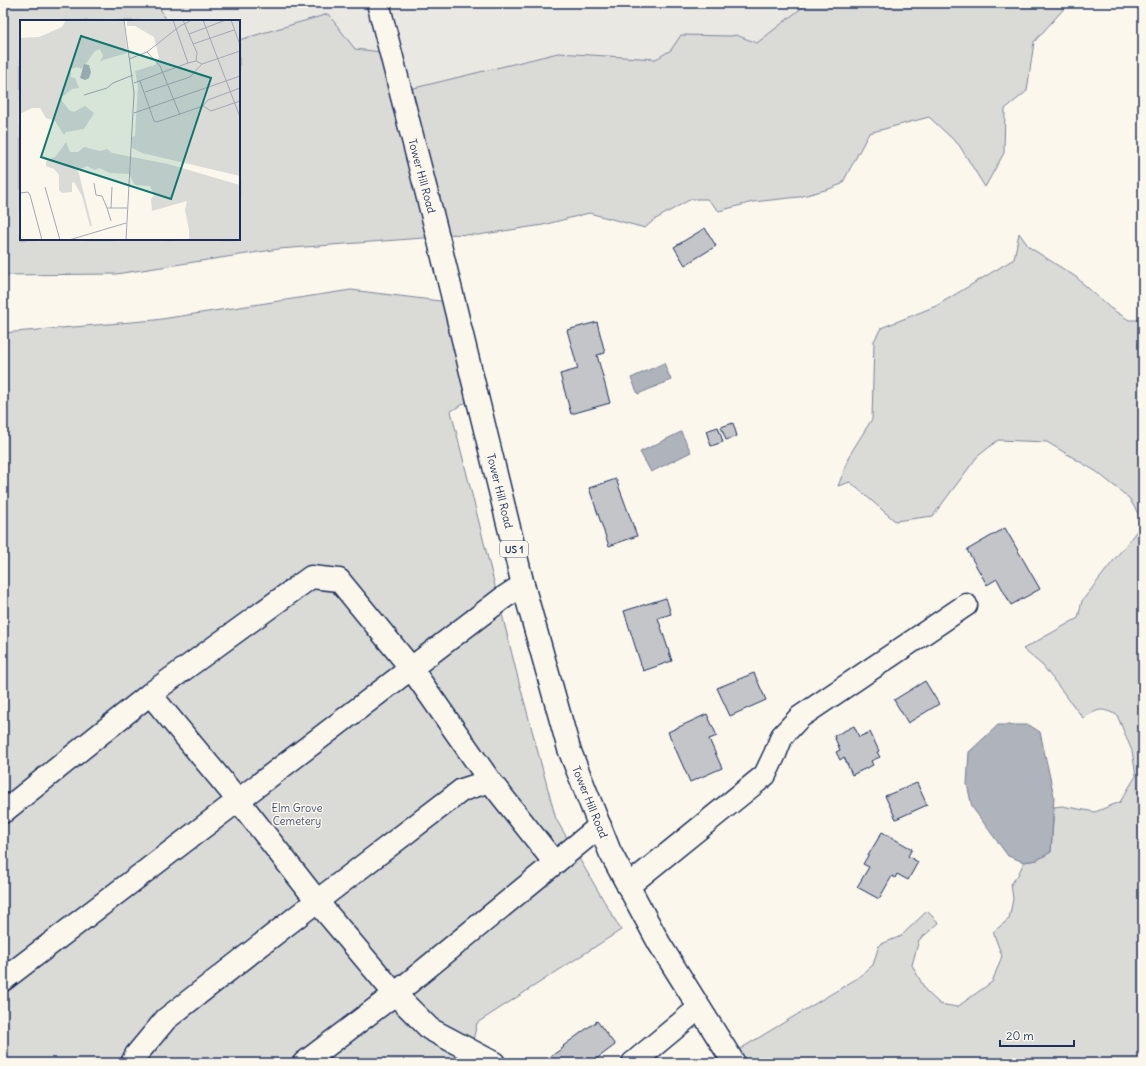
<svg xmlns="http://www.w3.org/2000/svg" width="1146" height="1066" font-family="Delius,sans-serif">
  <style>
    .built { fill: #eae8e2 }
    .green { fill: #dadad7; stroke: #7a849a }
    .water { fill: #afb3bb; stroke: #747e96 }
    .building { fill: #c3c5c9; stroke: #1b2f5e }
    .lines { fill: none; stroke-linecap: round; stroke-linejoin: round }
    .minor-casing { stroke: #1b2f5e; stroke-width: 25 }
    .major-casing { stroke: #1b2f5e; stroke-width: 25 }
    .minor { stroke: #fbf7ec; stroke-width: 22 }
    .major { stroke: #fbf7ec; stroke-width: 22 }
    .labels { text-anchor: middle; stroke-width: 3; stroke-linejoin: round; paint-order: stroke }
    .shield { fill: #fbf7ec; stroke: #5e6b89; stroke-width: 1 }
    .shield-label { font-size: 10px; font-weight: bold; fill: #1b2f5e }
    .street-label { font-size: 11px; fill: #1b2f5e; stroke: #fbf7ec }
    .park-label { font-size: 11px; fill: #415176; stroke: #fbf7ec }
    .inset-road { fill: none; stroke: #a1a7b3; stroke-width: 1 }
    .view { fill: #0f766e; fill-opacity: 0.15; stroke: #0f766e; stroke-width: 2 }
    .inset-edge { fill: none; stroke: #1b2f5e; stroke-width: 2 }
  </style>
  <rect width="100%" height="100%" fill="#fbf7ec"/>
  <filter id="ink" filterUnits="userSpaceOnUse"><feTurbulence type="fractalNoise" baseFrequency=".025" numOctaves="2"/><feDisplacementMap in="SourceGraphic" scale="8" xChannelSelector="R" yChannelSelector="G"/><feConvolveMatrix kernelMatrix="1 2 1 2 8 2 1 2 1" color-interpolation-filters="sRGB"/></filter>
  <g filter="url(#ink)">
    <!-- built -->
    <polygon class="built" points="157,3 808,3 757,43 736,35 671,50 656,59 558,53 402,91 390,53 355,49 328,14 239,40 239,21 167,21"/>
    <!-- green -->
    <g class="green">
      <polygon points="3,3 157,3 167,21 21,21 21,239 239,239 239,40 328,14 355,49 390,53 402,91 558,53 656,59 671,50 681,35 731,36 736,35 757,43 808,3 1069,3 1034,42 1027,91 1005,109 1004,153 985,187 959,145 929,117 869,133 842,184 829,189 799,197 753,202 719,211 707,199 691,199 654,220 645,228 589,213 543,225 478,235 443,234 436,237 279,249 116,274 3,275"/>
      <path d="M1019,233l10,14 47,30 34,31 19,12h14v743h-409l-4,-9 10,-5 116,-70 17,-14 6,-20 22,-9 26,-25 12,12 -20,17 -7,25 14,26 14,13 17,3 35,-25 10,-26 -9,-24 16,-13 4,-20 -2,-15 7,-9 6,-13 13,-2 14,-8 3,-45 8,-1 33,6 25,-10 16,-26 -4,-25 -15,-36c-18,-8 -17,-6 -34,3l-40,-52 -20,-17 55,-31 4,-17 57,-73v-13l-10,-17 -32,-26 -50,-30 -49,-2 -21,17 -44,59 -38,5 -45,-39 -12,4 14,-35 20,-32 2,-78 7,-13 55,-22 78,-47z"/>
      <polygon points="351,290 448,302 477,396 451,411 519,682 556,819 621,930 477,1023 468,1063 3,1063 3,333 155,320"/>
    </g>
    <!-- water -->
    <g class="water">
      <polygon points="664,363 671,380 638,394 631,378"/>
      <polygon points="681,432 691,452 651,472 640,452"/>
      <polygon points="998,725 1029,725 1040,732 1054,796 1051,852 1037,860 1024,862 1008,856 972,807 967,784 969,752"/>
    </g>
    <!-- building -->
    <g class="building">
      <polygon points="705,228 716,246 685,265 674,247"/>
      <polygon points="597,322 605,353 597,355 610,403 571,414 560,374 578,369 567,330"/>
      <polygon points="733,423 737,436 726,440 721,427"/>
      <polygon points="718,427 723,442 711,446 706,431"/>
      <polygon points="616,479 637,536 609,546 589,488"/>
      <polygon points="1005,528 1040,589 1011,605 997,579 987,585 967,550"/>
      <polygon points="666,598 671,614 658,618 672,661 643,671 624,611"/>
      <polygon points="754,673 766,700 730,716 717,688"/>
      <polygon points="925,681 939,704 908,723 894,700"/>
      <polygon points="707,714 717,736 709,739 722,768 690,782 668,732"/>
      <polygon points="854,726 859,737 870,732 879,751 877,752 880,757 871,761 873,765 852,775 844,757 840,760 836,752 840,750 834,736"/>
      <polygon points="917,783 927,805 896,819 885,796"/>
      <polygon points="882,832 912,849 908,856 918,862 908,880 897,874 895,878 892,876 879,899 857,887 869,867 863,864"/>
      <polygon points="597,1021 615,1045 591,1063 548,1063 546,1060 564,1047 563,1046"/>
    </g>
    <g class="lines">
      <!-- minor casing -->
      <g class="minor-casing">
        <g id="minor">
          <polyline points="150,694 238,800 325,911 395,994 430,1029 494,1063"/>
          <polyline points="3,812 150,694 311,577 339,580 411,668 490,781 555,863"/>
          <polyline points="628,886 765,775 775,754 782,736 800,717 966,605"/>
          <polyline points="3,980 503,598 523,585"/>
          <polyline points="132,1063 136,1055 166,1019 317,901 462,790 490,781"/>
          <polyline points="304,1063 395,994 600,826"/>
          <polyline points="633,1063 699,1008"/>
        </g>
      </g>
      <!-- major casing -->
      <g class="major-casing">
        <polyline id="major" points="378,3 439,241 523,585 569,749 610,852 659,943 734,1063"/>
      </g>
      <!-- minor -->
      <use href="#minor" class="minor"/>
      <!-- major -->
      <use href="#major" class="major"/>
    </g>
  </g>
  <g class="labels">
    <!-- shield labels -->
    <rect class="shield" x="500" y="541" width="28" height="16" rx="3"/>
    <g class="shield-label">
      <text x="514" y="553">US 1</text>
    </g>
    <!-- street labels -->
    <g class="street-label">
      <text transform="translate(422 176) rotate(75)" y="4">Tower Hill Road</text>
      <text transform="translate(500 491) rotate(76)" y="4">Tower Hill Road</text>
      <text transform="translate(590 802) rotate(68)" y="4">Tower Hill Road</text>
    </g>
    <!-- park labels -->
    <g class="park-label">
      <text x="297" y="812">Elm Grove<tspan x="297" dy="13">Cemetery</tspan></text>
    </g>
  </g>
  <!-- overview -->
  <g transform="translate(20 20)">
    <rect width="220" height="220" fill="#fbf7ec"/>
    <path d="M46,0h58l3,33 -27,8 3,-5 -3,-7 -5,2 -13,18 -5,-2 -6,2v8l4,1 4,10 -7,1 -10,8v4l7,9 5,2 11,-6 9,7 -10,16 -18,3 -2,3 -9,-14 -9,-3 -6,-10h-8l-12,6v-76l19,-1 23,-10zM107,0h113v156l-98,-23 -10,-5v-11l3,-1 3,-50 -3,-15 20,-6 4,-7 -5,-21 -19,-11h-8zM46,122l4,10h8l6,-5 16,4 7,-2 5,4 56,11 72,21v55h-54l3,-2v-8l-4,-20 2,-9 -35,10 -1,-12 3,-4 -4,-9 -15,-1 -6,-11 -19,-1 -11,-5 -4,2 -8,-4 -9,4 14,56h-2l-8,-30 -8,-14 -2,1v9l-10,1 -3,-3v-15l-5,-6 -8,-3v-5l10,-5z" fill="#dadad7"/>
    <path d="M64,44l5,1 2,7 -2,6 -4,2 -5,-2z" fill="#afb3bb"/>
    <path class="inset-road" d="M104,0l10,73 -8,147M153,0l15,43M163,0l14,33 -1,8M183,0l37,97M211,0l9,25M169,14l37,-14M173,24l41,-14M127,32l13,14 20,49M109,39l18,-7 33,-26 12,-6M120,61l14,40 3,1 46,-16 8,5 29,-10M114,63l54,-20 8,-2 6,3M125,72l45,-15 12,-13 38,-13M64,75l23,-7 6,-5 20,-8M183,86l5,-6 32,-12M114,93l106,-37M74,163l2,12 6,1 5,12h20M25,167l15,53M0,173l8,-1 2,3 12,45M87,188l4,13M91,188l1,-21M49,220l57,-17"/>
    <path class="view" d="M61,16l130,42 -40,121 -130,-42z"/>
    <rect width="220" height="220" class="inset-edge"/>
  </g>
  <!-- margin -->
  <rect width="1146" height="1066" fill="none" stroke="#fbf7ec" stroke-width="16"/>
  <rect x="8" y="8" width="1130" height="1050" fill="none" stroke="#1b2f5e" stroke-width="1.5" filter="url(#ink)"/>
  <!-- scale -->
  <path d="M1000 1040v6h74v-6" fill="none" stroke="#1b2f5e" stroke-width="2"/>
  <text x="1006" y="1040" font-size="12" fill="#1b2f5e" stroke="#fbf7ec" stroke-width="3" paint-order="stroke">20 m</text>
</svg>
